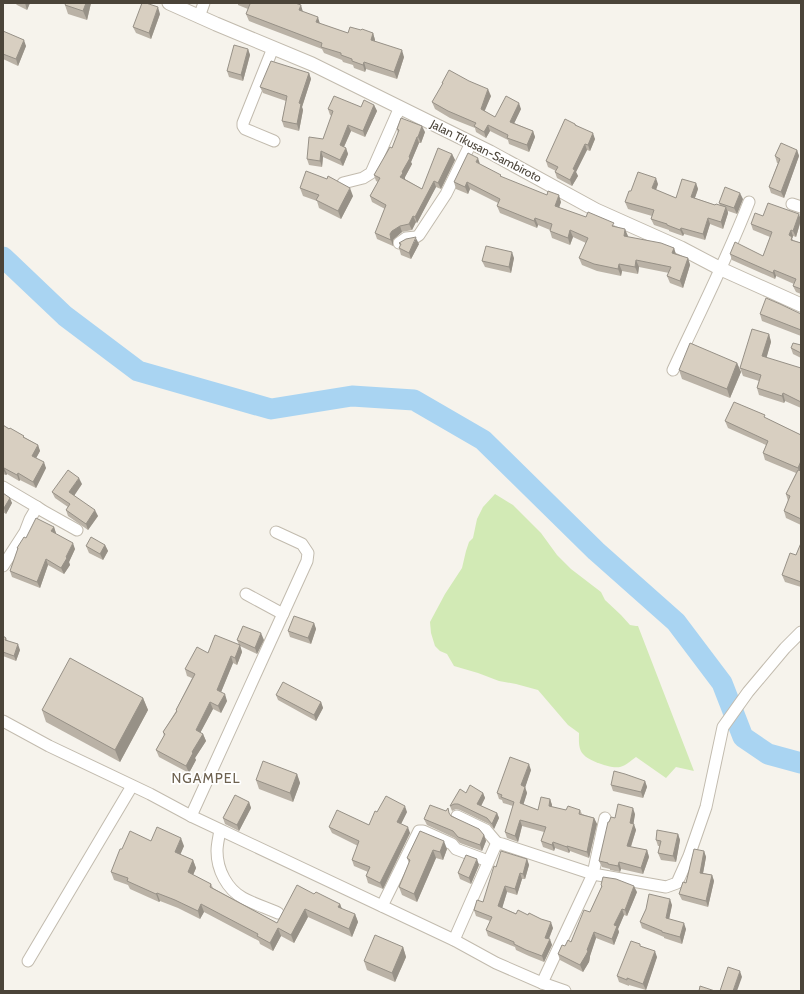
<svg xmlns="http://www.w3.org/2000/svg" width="804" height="994" font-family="Cabin,sans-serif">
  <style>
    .green { fill: #d2eab5 }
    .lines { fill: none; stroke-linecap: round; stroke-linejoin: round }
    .river { stroke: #a9d4f2; stroke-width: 21 }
    .minor-casing { stroke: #c2bbae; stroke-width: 13 }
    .tertiary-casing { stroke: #c2bbae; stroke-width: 15 }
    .minor { stroke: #fff; stroke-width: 11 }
    .tertiary { stroke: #fff; stroke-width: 13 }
    .wall { fill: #bab2a6 }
    .shaded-wall { fill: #979187 }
    .building { fill: #d8cfc1; stroke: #979187 }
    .labels { text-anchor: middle; stroke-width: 3.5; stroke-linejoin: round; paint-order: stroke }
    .street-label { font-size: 12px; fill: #4b4439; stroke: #fff }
    .quarter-label { font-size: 14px; letter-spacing: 1px; fill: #6e6250; stroke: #fff }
  </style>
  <rect width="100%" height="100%" fill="#f6f3ec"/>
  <!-- green -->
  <path class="green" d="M495,494l18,11 28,28 16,22 14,14 30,23 4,8 16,15 9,10 6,1h2l56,145 -18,-4 -10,11 -30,-21c-4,3 -11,9 -16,10 -8,2 -32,-6 -37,-13 -5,-6 -4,-14 -4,-21l-11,-8 -30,-35 -22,-6 -17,-3 -21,-8 -24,-7 -7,-12 -7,-3 -5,-5 -4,-13 -1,-11 15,-28 17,-26 4,-17 3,-9 4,-4 4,-19 6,-12z"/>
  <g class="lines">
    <!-- river -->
    <polyline class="river" points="3,257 65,316 138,371 271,409 352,396 414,400 483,440 596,551 676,622 722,683 743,737 768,754 801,763"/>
    <!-- minor casing -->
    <g class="minor-casing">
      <g id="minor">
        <polyline points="199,17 204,3"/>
        <polyline points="273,48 243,123 243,126 245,129 274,141"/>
        <polyline points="343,183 363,178 371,173 400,107"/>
        <polyline points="792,204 801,207"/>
        <polyline points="399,243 406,238 416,237 419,235 446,194 471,143"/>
        <path d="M673,370c26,-56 54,-111 76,-168"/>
        <polyline points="3,487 37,507 30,519 25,532 3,566"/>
        <polyline points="37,507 43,511 77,530"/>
        <polyline points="246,594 283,614"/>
        <polyline points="3,721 49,746 150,794 191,816 454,940 496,963 542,983 565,991"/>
        <polyline points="191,816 307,561 308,553 302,544 276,532"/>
        <polyline points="457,816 486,830 497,843"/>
        <path d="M220,830c-1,7 -3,14 -3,21 0,19 10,38 26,47 11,6 24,10 35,15"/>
        <polyline points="382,906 419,831 423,831 452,844 456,849 488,861"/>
        <polyline points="454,940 494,849 497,843 502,844 593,874 666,887 677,883 689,856 706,807 723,727 748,692 785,648 801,632"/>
        <polyline points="28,961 132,786"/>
        <polyline points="542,983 593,874 605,818"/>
      </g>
    </g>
    <!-- tertiary casing -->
    <g class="tertiary-casing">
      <polyline id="tertiary" points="169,3 216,24 312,64 490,152 596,210 681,248 721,269 801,305"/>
    </g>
    <!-- minor -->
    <use href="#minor" class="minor"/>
    <!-- tertiary -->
    <use href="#tertiary" class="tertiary"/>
  </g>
  <!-- wall -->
  <g class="wall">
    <polygon points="14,3 30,3 27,10 17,5 16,4"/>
    <polygon points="91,3 87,20 68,14 65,5"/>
    <polygon points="238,3 295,3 303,12 320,24 348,33 361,30 373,33 375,40 375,41 404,57 397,79 366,69 365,72 354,68 353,65 343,62 342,60 324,53 322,49 249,21 246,14 248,9 238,5"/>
    <polygon points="160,14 151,39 136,33 133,27"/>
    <polygon points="3,31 26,46 18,66 3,59"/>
    <polygon points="248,49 250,55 243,81 229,77 227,71"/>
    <polygon points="309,73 311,79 302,107 303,110 299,131 284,127 282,121 286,101 263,93 260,87"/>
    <polygon points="442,83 491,96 484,111 495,117 521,109 514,123 533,131 535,137 529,152 509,144 508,140 490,131 486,138 476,132 475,128 450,118 435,109 432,102 443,85"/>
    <polygon points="374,105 377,111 365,137 351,131 344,147 346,148 348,154 343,166 323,157 322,167 309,165 307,159 323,139 332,116 330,115 328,109 361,107"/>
    <polygon points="575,124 576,125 595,139 590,151 587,150 576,172 578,176 572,186 557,178 555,172 556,171 548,167 546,161"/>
    <polygon points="397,129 425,132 421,143 419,143 411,162 412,164 405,177 405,179 422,189 452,154 455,160 441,189 436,187 417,223 416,222 412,230 402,232 395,238 393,240 393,246 377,239 375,233 385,209 372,202 370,196 378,182 376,181 374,175 392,148 398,133"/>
    <polygon points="797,150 799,156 784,198 771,193 769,187 778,163 777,163 775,156"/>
    <polygon points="480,165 501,177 561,202 559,208 615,227 628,236 628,237 674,248 676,254 688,258 690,265 683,288 670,283 667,276 669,273 639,267 638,274 622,271 621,276 597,271 582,265 579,258 586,243 573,237 570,245 552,238 550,231 550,230 538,225 537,228 500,213 497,206 498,203 470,189 468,194 456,189 454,182"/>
    <polygon points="696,183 698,189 695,198 715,205 720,205 719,203 743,199 737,214 728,211 728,213 723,229 710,224 705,240 684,234 683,236 669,231 669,230 654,225 651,219 652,216 628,209 625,202 631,191 658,184 656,190 676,198"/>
    <polygon points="300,188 353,196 341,219 319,208 317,201 303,196"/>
    <polygon points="763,216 801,220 796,237 793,236 792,239 793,240 801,243 801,294 796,292 793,286 794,284 776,276 775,279 732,260 730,254 763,256 770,237 753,230 751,224"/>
    <polygon points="399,243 419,244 411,259 401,255 399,248 400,246"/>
    <polygon points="514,258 511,273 485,267 482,261"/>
    <polygon points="760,314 801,314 801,336 762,321"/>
    <polygon points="769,334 771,342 766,358 801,368 801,408 785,401 784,403 759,395 757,388 759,381 743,376 740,368"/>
    <polygon points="801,345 801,358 793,354 791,348"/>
    <polygon points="737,363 741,372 730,398 682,379 679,370"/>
    <polygon points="766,418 801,435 801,525 786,518 784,511 788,501 786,494 796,473 765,460 763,453 766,445 728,428 725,421"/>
    <polygon points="3,425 38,445 40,451 36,458 46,468 36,488 20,480 19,481 7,474 6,475 3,474"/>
    <polygon points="82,484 74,495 98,516 88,530 68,516 66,510 68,507 55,498 52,492"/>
    <polygon points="3,493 12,503 6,514 3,512"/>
    <polygon points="54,527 56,534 75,549 69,562 70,565 64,574 48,565 40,588 12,577 10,571 18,550 17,548 26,538"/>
    <polygon points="801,543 801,587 785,582 782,575 796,555"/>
    <polygon points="105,545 108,551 103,560 89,553 86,546"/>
    <polygon points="314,623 316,629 311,644 290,637 288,631"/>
    <polygon points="3,636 6,638 7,640 20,650 16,661 3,656"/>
    <polygon points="237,640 264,640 257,654 240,646 242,652 237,665 233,663 221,692 227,701 221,713 213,709 200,733 203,734 206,741 195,758 196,760 189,773 159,757 156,750 164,736 163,732 176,711 176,710 192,678 187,676 185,669 208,653 239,645"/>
    <polygon points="276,695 321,702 323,708 316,721 278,700"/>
    <polygon points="143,698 148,710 120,762 46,722 42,710"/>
    <polygon points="531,770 525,787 527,793 523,805 538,810 550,799 552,805 552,807 566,810 580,810 582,814 594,818 597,824 589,858 570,851 569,853 555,848 554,851 543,847 541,841 544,832 522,826 518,842 507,838 505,832 513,806 503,803 502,800 499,799 497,793"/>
    <polygon points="297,774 300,783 293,802 259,789 256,780"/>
    <polygon points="645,781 647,787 643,798 613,791 611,785"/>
    <polygon points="466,793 483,793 485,798 481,806 497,813 499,818 494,829 489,824 460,810 456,809 452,811 450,806"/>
    <polygon points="249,802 251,808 239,831 225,824 223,818"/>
    <polygon points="377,812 407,812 401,824 410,833 383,889 368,883 366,876 368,872 354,866 352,860 358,846 332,833 329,827 369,825"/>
    <polygon points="635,814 633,824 636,830 631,847 647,850 649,857 643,874 621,869 620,872 610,870 610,869 602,867 599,861 609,822 615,818"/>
    <polygon points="451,815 484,835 486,841 482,851 460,843 455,838 427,825 424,819"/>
    <polygon points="420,831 447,849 443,860 436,858 417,902 402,895 399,887 409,863 407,858"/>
    <polygon points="678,834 680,840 676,862 661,860 658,853 660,846 658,846 656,840"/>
    <polygon points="151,841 184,846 180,854 193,860 196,868 193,875 211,884 213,888 277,923 314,894 340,904 342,909 355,914 358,922 352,937 308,917 294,943 281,936 273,951 260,944 259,941 204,912 200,919 178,908 160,901 159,902 130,889 128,885 114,880 111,872 122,849"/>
    <polygon points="704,851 706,857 703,873 712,875 714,881 708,907 682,900 679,894"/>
    <polygon points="527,859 529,865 525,879 522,879 517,895 507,892 502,908 553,928 549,939 552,945 544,962 529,956 516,950 515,947 488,936 486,930 490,921 476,916 474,910 483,902 496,867"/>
    <polygon points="479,865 471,884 460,879 458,873"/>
    <polygon points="601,885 637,892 627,916 624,915 618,929 619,932 614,945 596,938 590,956 590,957 589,962 583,972 560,960 558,954 565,946 571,942 590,912 601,888"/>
    <polygon points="672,905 669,919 686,929 682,944 664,938 664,937 642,928 640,922 646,909"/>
    <polygon points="641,946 657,957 646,990 629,985 629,986 619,982 617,976"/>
    <polygon points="403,947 406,957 395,982 367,970 364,961"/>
  </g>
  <!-- shaded-wall -->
  <g class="shaded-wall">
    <polygon points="25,3 30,3 27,10"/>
    <polygon points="86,3 91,3 87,20 83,11"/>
    <polygon points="301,5 303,12 299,10"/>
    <polygon points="158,7 160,14 151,39 149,33"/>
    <polygon points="318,17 320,24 316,22"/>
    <polygon points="373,33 375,40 373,47 371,40"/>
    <polygon points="24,40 26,46 18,66 16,59"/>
    <polygon points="248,49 250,55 243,81 241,75"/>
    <polygon points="402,50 404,57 397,79 394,72"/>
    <polygon points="364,62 366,69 365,72 363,65"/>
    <polygon points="309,73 311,79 302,107 303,110 299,131 297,124 299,103"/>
    <polygon points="488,89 491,96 483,115 481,109"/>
    <polygon points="519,103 521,109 512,128 510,122"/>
    <polygon points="374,105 377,111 365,137 363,131"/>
    <polygon points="348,125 351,131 342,151 340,145"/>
    <polygon points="488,125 490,131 486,138 484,132"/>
    <polygon points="422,126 425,132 421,143 418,137"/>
    <polygon points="533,131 535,137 529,152 527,145"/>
    <polygon points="593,133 595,139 590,151 588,145"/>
    <polygon points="417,137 419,143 411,162 412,164 405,177 405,179 403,183 400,177 402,172 409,157"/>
    <polygon points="585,144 587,150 576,172 578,176 572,186 570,180 573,169"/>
    <polygon points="346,148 348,154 343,166 340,160"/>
    <polygon points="797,150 799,156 784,198 781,192"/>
    <polygon points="321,151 323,157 322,167 320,161"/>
    <polygon points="452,154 455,160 441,189 438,183"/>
    <polygon points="478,158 480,164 476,162"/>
    <polygon points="656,178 658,184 654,195 652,188"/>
    <polygon points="434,181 436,187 417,223 415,217"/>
    <polygon points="467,182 470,189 468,194 465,187"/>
    <polygon points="696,183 698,189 693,203 691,197"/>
    <polygon points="350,188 353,196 341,219 338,211"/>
    <polygon points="740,193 743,199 737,214 734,208"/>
    <polygon points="559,195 561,202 557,213 555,206"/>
    <polygon points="726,207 728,213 723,229 721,222"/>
    <polygon points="799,214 801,220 796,237 793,231"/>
    <polygon points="413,216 416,222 412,230 409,224"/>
    <polygon points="535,218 538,225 537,228 534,221"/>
    <polygon points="708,218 710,224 705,240 703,234"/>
    <polygon points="400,226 402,232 395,238 393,240 393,246 391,240 390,234 392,231"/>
    <polygon points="681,228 684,234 683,236 680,230"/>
    <polygon points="625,229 628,236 626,243 624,236"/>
    <polygon points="570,230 573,237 570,245 568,238"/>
    <polygon points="791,230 793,236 792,239 794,243 793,246 789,235"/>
    <polygon points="416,238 419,244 411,259 409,253"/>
    <polygon points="674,248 676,255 672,253"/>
    <polygon points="512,252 514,258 511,273 509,267"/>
    <polygon points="688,258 690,265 683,288 680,281"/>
    <polygon points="636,260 639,267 638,274 635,267"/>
    <polygon points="619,264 622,271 621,276 618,269"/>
    <polygon points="774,270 776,276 775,279 773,273"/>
    <polygon points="769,334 771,342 765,363 762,356"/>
    <polygon points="737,363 741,372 730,398 727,389"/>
    <polygon points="783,393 785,401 784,403 782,396"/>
    <polygon points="38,445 40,451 34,462 32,456"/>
    <polygon points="801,461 801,473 800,475 798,468"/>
    <polygon points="44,462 46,468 36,488 33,482"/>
    <polygon points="4,468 7,474 6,475 3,469"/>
    <polygon points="18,473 20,480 19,481 17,475"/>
    <polygon points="79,478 82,484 72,499 69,492"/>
    <polygon points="10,498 12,503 6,514 4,508"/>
    <polygon points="95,510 98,516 88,530 86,524"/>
    <polygon points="54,527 56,533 54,537 51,531"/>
    <polygon points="73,543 75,549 69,562 70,565 64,574 61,568 66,557"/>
    <polygon points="105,545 108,551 103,560 100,554"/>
    <polygon points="46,559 48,565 40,588 37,582"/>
    <polygon points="314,623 316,629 311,644 308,638"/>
    <polygon points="261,633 264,640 257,654 255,648"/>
    <polygon points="18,644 20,650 16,661 14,656"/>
    <polygon points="240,645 242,652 237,665 235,658"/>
    <polygon points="231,656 233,663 219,697 217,690"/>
    <polygon points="225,694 227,701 221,713 218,706"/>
    <polygon points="143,698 148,710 120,762 115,750"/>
    <polygon points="210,702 213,709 198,737 196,730"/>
    <polygon points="321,702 323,708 316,721 314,715"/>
    <polygon points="203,734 206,741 195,758 196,760 189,773 186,766 192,752"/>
    <polygon points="529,764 531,770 524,791 521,785"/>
    <polygon points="297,774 300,783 293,802 290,793"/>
    <polygon points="645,781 647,787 643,798 641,792"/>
    <polygon points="525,787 527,793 522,809 520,803"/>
    <polygon points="483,793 485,798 479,810 477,804"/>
    <polygon points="550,799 552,805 551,812 549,806"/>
    <polygon points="249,802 251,808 239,831 237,825"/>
    <polygon points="405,806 407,812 399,828 397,822"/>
    <polygon points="633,808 635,814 633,827 634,824 636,830 629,852 627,846 630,823"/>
    <polygon points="497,813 499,818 494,829 492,824"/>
    <polygon points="594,818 597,824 589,858 587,852"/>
    <polygon points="520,820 522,826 518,842 515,836"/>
    <polygon points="408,827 410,833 383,889 380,883"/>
    <polygon points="678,834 680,840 676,862 673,856"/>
    <polygon points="484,835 486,841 482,851 480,845"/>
    <polygon points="181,838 184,846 178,860 175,852"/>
    <polygon points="444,841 447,849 443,860 440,852"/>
    <polygon points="553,842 555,848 554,851 552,845"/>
    <polygon points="567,846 570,851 569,853 567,847"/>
    <polygon points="433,850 436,858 417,902 414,894"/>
    <polygon points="647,850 649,857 643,874 641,868"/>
    <polygon points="704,851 706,857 702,879 700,873"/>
    <polygon points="477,859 479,865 471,884 469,878"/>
    <polygon points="527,859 529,865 525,879 523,874"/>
    <polygon points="193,860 196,868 191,880 188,872"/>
    <polygon points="619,862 621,869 620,872 618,866"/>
    <polygon points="520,873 522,879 517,895 515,889"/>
    <polygon points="712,875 714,881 708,907 706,901"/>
    <polygon points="505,886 507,892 501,912 498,906"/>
    <polygon points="634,886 637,892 627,916 625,910"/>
    <polygon points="157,893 160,901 159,902 156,894"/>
    <polygon points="670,899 672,905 668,924 666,918"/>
    <polygon points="201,904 204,912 200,919 198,911"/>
    <polygon points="340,904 343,912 338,907"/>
    <polygon points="305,909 308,917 294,943 291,935"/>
    <polygon points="622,909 624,915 618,929 619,932 614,945 612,939 614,925"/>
    <polygon points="355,914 358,922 352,937 349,929"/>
    <polygon points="551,922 553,928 547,943 545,938"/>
    <polygon points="684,923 686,929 682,944 680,937"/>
    <polygon points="278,928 281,936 273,951 270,943"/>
    <polygon points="594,932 596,938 590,956 590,957 589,962 583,972 580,965 587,950"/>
    <polygon points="550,939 552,945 544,962 542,956"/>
    <polygon points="403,947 406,957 395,982 392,973"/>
    <polygon points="655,951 657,957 646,990 643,984"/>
    <polygon points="740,971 742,977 737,991 733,991"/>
  </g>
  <!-- building -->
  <g class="building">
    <polygon points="66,3 86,3 83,11 65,5"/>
    <polygon points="142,3 146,3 158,7 149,33 133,27"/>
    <polygon points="248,3 295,3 301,5 299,10 318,17 316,22 348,33 350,27 361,30 362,29 373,33 371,40 402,50 394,72 364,62 363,65 352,61 352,59 341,55 341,53 321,47 322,43 246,14 250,4"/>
    <polygon points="3,31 24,40 16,59 3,54"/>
    <polygon points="234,45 248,49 241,75 227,71"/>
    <polygon points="271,61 309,73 299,103 301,104 297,124 282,121 287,96 260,87"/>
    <polygon points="449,70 469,81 488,89 481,109 495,117 506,96 519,103 510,122 533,131 527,145 507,138 508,135 488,125 484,132 474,126 476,123 448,111 432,102 443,83 442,83"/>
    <polygon points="334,96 361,107 364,100 374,105 363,131 348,125 340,145 346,148 340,160 321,151 320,161 307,159 309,137 323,139 333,111 328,109"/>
    <polygon points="401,118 422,126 418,137 417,137 409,157 410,158 402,172 403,173 400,177 422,189 438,148 452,154 438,183 434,181 415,217 413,216 409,224 400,226 392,231 390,234 391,240 375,233 386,205 370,196 380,178 374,175 390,147 392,148 399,130 397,129"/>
    <polygon points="565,119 575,124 575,125 593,133 588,145 585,144 573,169 575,170 570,180 555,172 558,167 546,161"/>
    <polygon points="781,143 797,150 781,192 769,187 780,159 775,156"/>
    <polygon points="468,153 478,158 476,162 501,175 500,176 547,195 548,191 559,195 555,206 586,217 588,212 614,223 612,226 625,229 624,236 661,243 674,248 672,253 688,258 680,281 667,276 671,267 636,260 635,267 619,264 618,269 594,264 579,258 588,238 570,230 568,238 550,231 552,224 535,218 534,221 497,206 500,199 467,182 465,187 454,182"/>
    <polygon points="306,171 327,179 328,176 350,188 338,211 316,200 319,195 300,188"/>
    <polygon points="638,172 656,178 652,188 676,198 682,179 696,183 691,197 715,205 716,204 726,207 721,222 708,218 703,234 681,228 680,230 667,225 667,224 651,219 654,210 625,202 629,191 631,191"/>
    <polygon points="725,187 740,193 734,208 719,203"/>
    <polygon points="768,203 799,214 793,231 791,230 789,235 792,237 791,240 801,243 801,289 793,286 796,279 774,270 773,273 730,254 735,242 763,256 772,232 751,224 755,213 763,216"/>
    <polygon points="416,237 409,253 399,248 401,244 399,243 406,239"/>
    <polygon points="486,246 512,252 509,267 482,261"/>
    <polygon points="766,298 780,304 801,314 801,330 760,314"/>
    <polygon points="752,329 769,334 762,356 801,368 801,402 783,393 782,396 757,388 761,375 740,368"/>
    <polygon points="690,343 737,363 727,389 679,370"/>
    <polygon points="793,343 801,345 801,353 791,348"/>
    <polygon points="734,402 765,415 764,417 801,435 801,461 798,468 763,453 768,441 725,421"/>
    <polygon points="3,425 9,429 10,428 24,436 23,437 38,445 32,456 44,462 33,482 18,473 17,475 4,468 3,469"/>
    <polygon points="68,470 79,478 69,492 95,510 86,524 66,510 70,504 52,492"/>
    <polygon points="798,470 801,471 801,519 784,511 790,496 786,494"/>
    <polygon points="3,493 10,498 4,508 3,508"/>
    <polygon points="36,518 54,527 51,531 73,543 66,557 67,558 61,568 46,559 37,582 10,571 18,548 17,548 24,537 26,538"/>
    <polygon points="91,537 105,545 100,554 86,546"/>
    <polygon points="801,543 801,582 782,575 790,553 796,555"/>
    <polygon points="294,616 314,623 308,638 288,631"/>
    <polygon points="243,626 261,633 255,648 237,640"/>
    <polygon points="215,635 240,645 235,658 231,656 217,690 225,694 218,706 210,702 196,730 203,734 192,752 193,753 186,766 156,750 165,734 163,732 177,711 176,710 195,674 185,669 197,647 208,653"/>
    <polygon points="3,636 6,638 5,640 18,644 14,656 3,652"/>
    <polygon points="70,658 143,698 115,750 42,710"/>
    <polygon points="283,682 321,702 314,715 276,695"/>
    <polygon points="510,757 529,764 521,785 525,787 520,803 538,810 541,797 550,799 549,806 566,810 568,806 580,810 579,814 594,818 587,852 567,846 567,847 553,842 552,845 541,841 546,827 520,820 515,836 505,832 514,802 501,797 502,795 497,793"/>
    <polygon points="263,761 297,774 290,793 256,780"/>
    <polygon points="614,771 625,774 645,781 641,792 611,785"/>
    <polygon points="470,785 483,793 477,804 497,813 492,824 487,818 458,804 454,804 450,806 460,789 466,793"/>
    <polygon points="235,795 249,802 237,825 223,818"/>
    <polygon points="386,796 405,806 397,822 408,827 380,883 366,876 370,867 352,860 359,841 329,827 337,810 369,825 375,811 377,812"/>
    <polygon points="618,804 633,808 630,823 634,824 627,846 647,850 641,868 619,862 618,866 608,864 608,863 599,861 608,822 609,822 611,817 615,818"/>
    <polygon points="430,805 446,811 448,808 449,813 451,816 479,829 484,835 480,845 458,837 453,831 424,819"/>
    <polygon points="157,827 181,838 175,852 193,860 188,872 211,884 210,887 277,923 297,885 314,894 316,892 340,904 338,907 355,914 349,929 305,909 291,935 278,928 270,943 257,936 258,934 201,904 198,911 175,900 157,893 156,894 127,881 128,878 111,872 120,849 122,849 130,831 151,841"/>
    <polygon points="657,830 678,834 673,856 658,853 661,841 656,840"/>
    <polygon points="420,831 444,841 440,852 433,850 414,894 399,887 410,860 407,858"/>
    <polygon points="694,849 704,851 700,873 712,875 706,901 679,894 683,882 686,883"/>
    <polygon points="501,851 527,859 523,874 520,873 515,889 505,886 498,906 516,914 518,910 528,915 529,913 541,919 551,922 545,938 550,939 542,956 526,950 514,944 514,942 486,930 492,917 474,910 477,900 483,902 494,866 496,867"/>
    <polygon points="466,855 477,859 469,878 458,873"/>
    <polygon points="603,877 616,879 634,886 625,910 622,909 614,925 617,926 612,939 594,932 587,950 588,951 586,955 580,965 558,954 562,945 565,946 568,940 571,942 584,910 590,912 602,886 601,885"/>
    <polygon points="649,894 670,899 666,918 684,923 680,937 662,932 662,931 640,922 646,909"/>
    <polygon points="375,935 403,947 392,973 364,961"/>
    <polygon points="631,941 640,944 640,946 655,951 643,984 627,978 627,980 617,976"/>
    <polygon points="728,967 740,971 733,991 720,991"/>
    <polygon points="700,986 715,991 699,991"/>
  </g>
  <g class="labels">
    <!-- street labels -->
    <g class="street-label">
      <text transform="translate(486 151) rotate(27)" y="4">Jalan Tikusan-Sambiroto</text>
    </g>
    <!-- quarter labels -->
    <g class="quarter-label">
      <text x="206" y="783">NGAMPEL</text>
    </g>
  </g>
  <!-- border -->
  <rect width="804" height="994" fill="none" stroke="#4b4439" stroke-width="8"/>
</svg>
